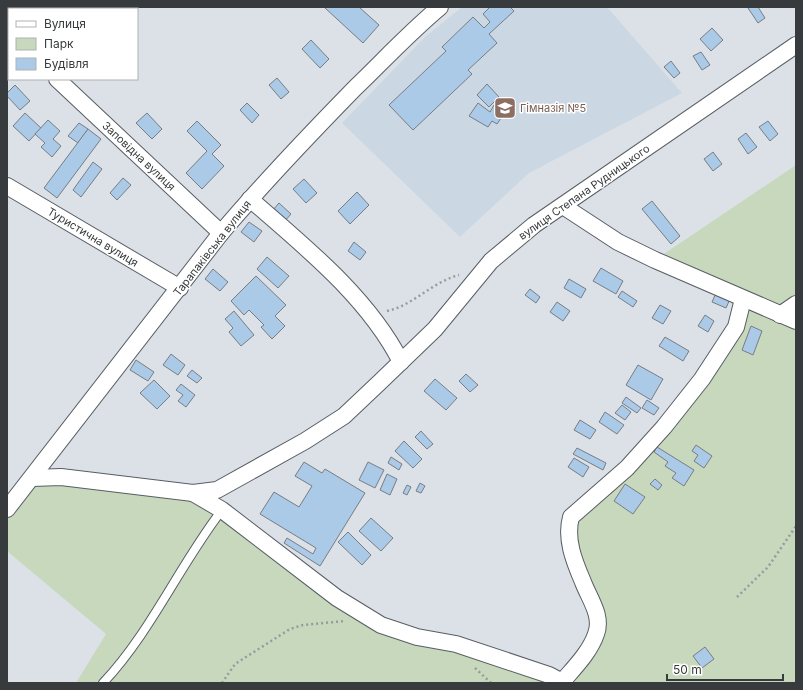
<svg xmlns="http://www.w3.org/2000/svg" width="803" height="690" font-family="Inter,sans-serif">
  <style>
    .built { fill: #cbd8e3 }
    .green { fill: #c7d8bd }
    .building { fill: #aacae8; stroke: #787d83 }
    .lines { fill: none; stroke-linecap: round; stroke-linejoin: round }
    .lane-casing { stroke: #585e63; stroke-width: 10 }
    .street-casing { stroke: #585e63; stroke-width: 18 }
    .path { stroke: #969b9f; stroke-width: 2.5; stroke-dasharray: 2 3; stroke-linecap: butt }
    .lane { stroke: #fff; stroke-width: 8 }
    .street { stroke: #fff; stroke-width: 16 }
    .labels { text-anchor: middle; stroke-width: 3; stroke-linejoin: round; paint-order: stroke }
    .education-label { font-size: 11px; fill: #785e54; stroke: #fff; text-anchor: start }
    .street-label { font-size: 11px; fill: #383b3d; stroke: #fff }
  </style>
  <rect width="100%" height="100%" fill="#dbe1e7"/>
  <!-- built -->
  <polygon class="built" points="462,7 607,7 682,93 529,173 460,237 342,123 425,37"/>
  <!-- green -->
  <polygon class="green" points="796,165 796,683 76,683 106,634 7,551 7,509 32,478 193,493 381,625 562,682 597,634 568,528 702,379 743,299 655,260"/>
  <!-- building -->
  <g class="building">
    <polygon points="324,7 359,7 379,25 363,43"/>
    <polygon points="490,7 510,7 514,11 489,34 497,43 468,70 472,74 413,130 389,105 446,51 442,47 473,17 484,28 490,22 483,14"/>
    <polygon points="750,7 758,7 765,18 758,23 748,8"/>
    <polygon points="712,28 723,40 711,51 700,39"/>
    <polygon points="311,40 329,59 320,68 302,49"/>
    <polygon points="701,52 710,65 702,70 693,56"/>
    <polygon points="671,61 680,73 674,78 664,67"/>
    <polygon points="277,78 289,92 281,99 269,85"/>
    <polygon points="487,84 499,97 489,107 477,95"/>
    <polygon points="15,85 30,101 20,110 7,96 7,93"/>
    <polygon points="247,103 259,115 252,123 240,110"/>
    <polygon points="478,103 490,112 494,105 505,112 497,124 492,121 488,127 469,116"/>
    <polygon points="25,113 41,128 29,141 13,126"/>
    <polygon points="147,113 162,129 152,139 136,123"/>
    <polygon points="48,120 60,131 53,139 61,146 52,157 41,147 45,143 35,134"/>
    <polygon points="197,121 221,145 212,154 224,166 202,189 186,173 207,151 187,131"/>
    <polygon points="768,121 778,134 770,141 759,127"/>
    <polygon points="79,123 88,129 78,143 68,136"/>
    <polygon points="88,129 101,139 57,198 44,188"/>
    <polygon points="746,133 757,147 748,154 738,139"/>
    <polygon points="713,152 722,164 713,171 704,159"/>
    <polygon points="93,162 102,169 81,197 73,190"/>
    <polygon points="123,178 131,185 117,200 110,193"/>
    <polygon points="304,179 317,193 306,203 293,189"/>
    <polygon points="357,192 369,205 350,224 338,211"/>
    <polygon points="652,201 680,236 671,244 642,209"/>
    <polygon points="279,203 291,214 284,222 272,211"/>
    <polygon points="249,222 262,231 254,242 241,232"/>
    <polygon points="354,242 366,252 360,260 348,251"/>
    <polygon points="267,257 289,276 278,288 257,269"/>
    <polygon points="601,268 623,281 616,294 593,281"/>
    <polygon points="213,269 228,282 220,291 205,279"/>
    <polygon points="256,276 286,305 275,316 285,326 272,339 261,327 264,325 249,310 244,315 231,301"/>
    <polygon points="569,279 586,289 581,298 564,288"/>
    <polygon points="530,289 540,297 536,303 525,295"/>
    <polygon points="622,291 637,301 633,307 618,297"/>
    <polygon points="716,293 730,299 726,308 712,302"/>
    <polygon points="557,302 570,311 563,321 550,312"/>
    <polygon points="660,305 671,311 663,324 652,318"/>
    <polygon points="234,311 254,335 241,346 229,332 233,328 225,319"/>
    <polygon points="705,315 714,321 708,332 698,326"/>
    <polygon points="751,326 762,331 753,355 742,350"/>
    <polygon points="665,337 689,351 683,361 659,346"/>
    <polygon points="171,354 185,365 178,375 163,365"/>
    <polygon points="136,360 154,372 148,381 130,370"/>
    <polygon points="638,365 663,379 651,400 626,385"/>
    <polygon points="192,370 202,378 197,383 187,376"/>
    <polygon points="466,374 478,385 470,392 459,381"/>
    <polygon points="435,379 457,398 446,410 424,391"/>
    <polygon points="154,380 170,396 157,409 140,393"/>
    <polygon points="181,384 195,395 186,407 178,401 183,395 176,390"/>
    <polygon points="626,397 641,408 637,413 622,403"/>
    <polygon points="647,400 659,408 654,415 642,408"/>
    <polygon points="622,405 631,412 625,420 615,413"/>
    <polygon points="605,412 624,425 617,434 599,422"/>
    <polygon points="580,420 596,430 590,439 574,430"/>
    <polygon points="421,431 433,444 427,449 415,437"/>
    <polygon points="404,441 422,459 413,468 395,451"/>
    <polygon points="696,445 712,456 704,468 694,461 698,455 692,451"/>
    <polygon points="657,447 694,470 684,486 672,478 676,473 665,466 668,462 654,452"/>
    <polygon points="577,448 606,463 603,470 573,454"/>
    <polygon points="391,457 402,464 399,470 388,463"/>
    <polygon points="574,458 589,467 583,477 568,467"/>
    <polygon points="304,462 322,473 325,469 365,493 320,566 284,543 287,538 313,554 316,548 260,514 274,492 299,507 312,486 295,476"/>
    <polygon points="368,462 384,470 375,488 359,480"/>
    <polygon points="387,474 397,479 390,495 380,490"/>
    <polygon points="655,479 662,485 658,490 650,484"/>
    <polygon points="420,483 425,486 421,493 416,491"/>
    <polygon points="625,484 645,497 633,514 614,501"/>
    <polygon points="407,485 411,487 407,495 403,493"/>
    <polygon points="371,518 393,538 381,551 359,531"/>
    <polygon points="348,532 371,555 362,565 338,542"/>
    <polygon points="705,647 714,659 702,668 693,656"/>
  </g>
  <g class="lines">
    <!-- lane casing -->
    <g class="lane-casing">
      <path id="lane" d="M103,683c48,-51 76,-117 119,-173"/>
    </g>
    <!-- street casing -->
    <g class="street-casing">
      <g id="street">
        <polyline points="33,9 36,7"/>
        <polyline points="7,32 9,34"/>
        <polyline points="57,79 221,233"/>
        <polyline points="7,186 180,288"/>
        <path d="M250,199c54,47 118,98 151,163"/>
        <polyline points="563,206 618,242 655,260 796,321"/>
        <polyline points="780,315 796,304"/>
        <polyline points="32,478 61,477 193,493 217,490 305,441 344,416 381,381 435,329 491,261 534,225 796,45"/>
        <polyline points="193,493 222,510 337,598 381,625 417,637 456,644 549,675 564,683"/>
        <path d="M7,509l214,-276c43,-51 89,-99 135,-146 28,-27 54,-55 84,-80"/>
        <path d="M562,682c12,-14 28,-30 34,-48 7,-18 -7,-36 -13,-52 -9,-21 -18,-43 -12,-65l56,-49 37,-41 38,-48 34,-52 7,-28"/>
      </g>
    </g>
    <!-- path -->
    <g class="path">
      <path d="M387,311c27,-6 45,-29 72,-36"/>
      <polyline points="737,597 768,567 796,526"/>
      <polyline points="475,668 491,683"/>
      <polyline points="222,683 235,664 290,629 303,625 345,621"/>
    </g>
    <!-- lane -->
    <use href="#lane" class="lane"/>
    <!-- street -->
    <use href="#street" class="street"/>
  </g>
  <!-- icons -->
  <defs>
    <g id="school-square" transform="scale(1.15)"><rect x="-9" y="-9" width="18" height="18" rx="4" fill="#8d6e63" stroke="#fff"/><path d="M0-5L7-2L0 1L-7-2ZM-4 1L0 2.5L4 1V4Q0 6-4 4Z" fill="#fff"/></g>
  </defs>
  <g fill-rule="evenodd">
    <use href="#school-square" x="505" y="108"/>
  </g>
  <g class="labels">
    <!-- education labels -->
    <g class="education-label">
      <text x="520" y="112">Гімназія №5</text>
    </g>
    <!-- street labels -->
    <g class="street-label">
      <text transform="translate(139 156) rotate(43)" y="4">Заповідна вулиця</text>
      <text transform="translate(584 192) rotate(-35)" y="4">вулиця Степана Рудницького</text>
      <text transform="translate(93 237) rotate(31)" y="4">Туристична вулиця</text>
      <text transform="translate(212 248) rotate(-52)" y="4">Тарапаківська вулиця</text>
    </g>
  </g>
  <!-- border -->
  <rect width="803" height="690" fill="none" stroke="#383b3d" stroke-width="16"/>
  <!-- legend -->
  <rect x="8" y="8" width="130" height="72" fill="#ffffff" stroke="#afb1b1"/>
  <rect x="16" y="21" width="20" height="6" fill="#ffffff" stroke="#afb1b1"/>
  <text x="44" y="28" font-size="12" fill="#383b3d">Вулиця</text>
  <rect x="16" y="38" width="20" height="12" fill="#c7d8bd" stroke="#afb1b1"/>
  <text x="44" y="48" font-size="12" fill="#383b3d">Парк</text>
  <rect x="16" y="58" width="20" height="12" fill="#aacae8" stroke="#afb1b1"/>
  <text x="44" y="68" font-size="12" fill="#383b3d">Будівля</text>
  <!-- scale -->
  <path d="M667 674v6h116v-6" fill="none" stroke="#383b3d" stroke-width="2"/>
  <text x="673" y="674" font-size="12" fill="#383b3d" stroke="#ffffff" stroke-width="3" paint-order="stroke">50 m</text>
</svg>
